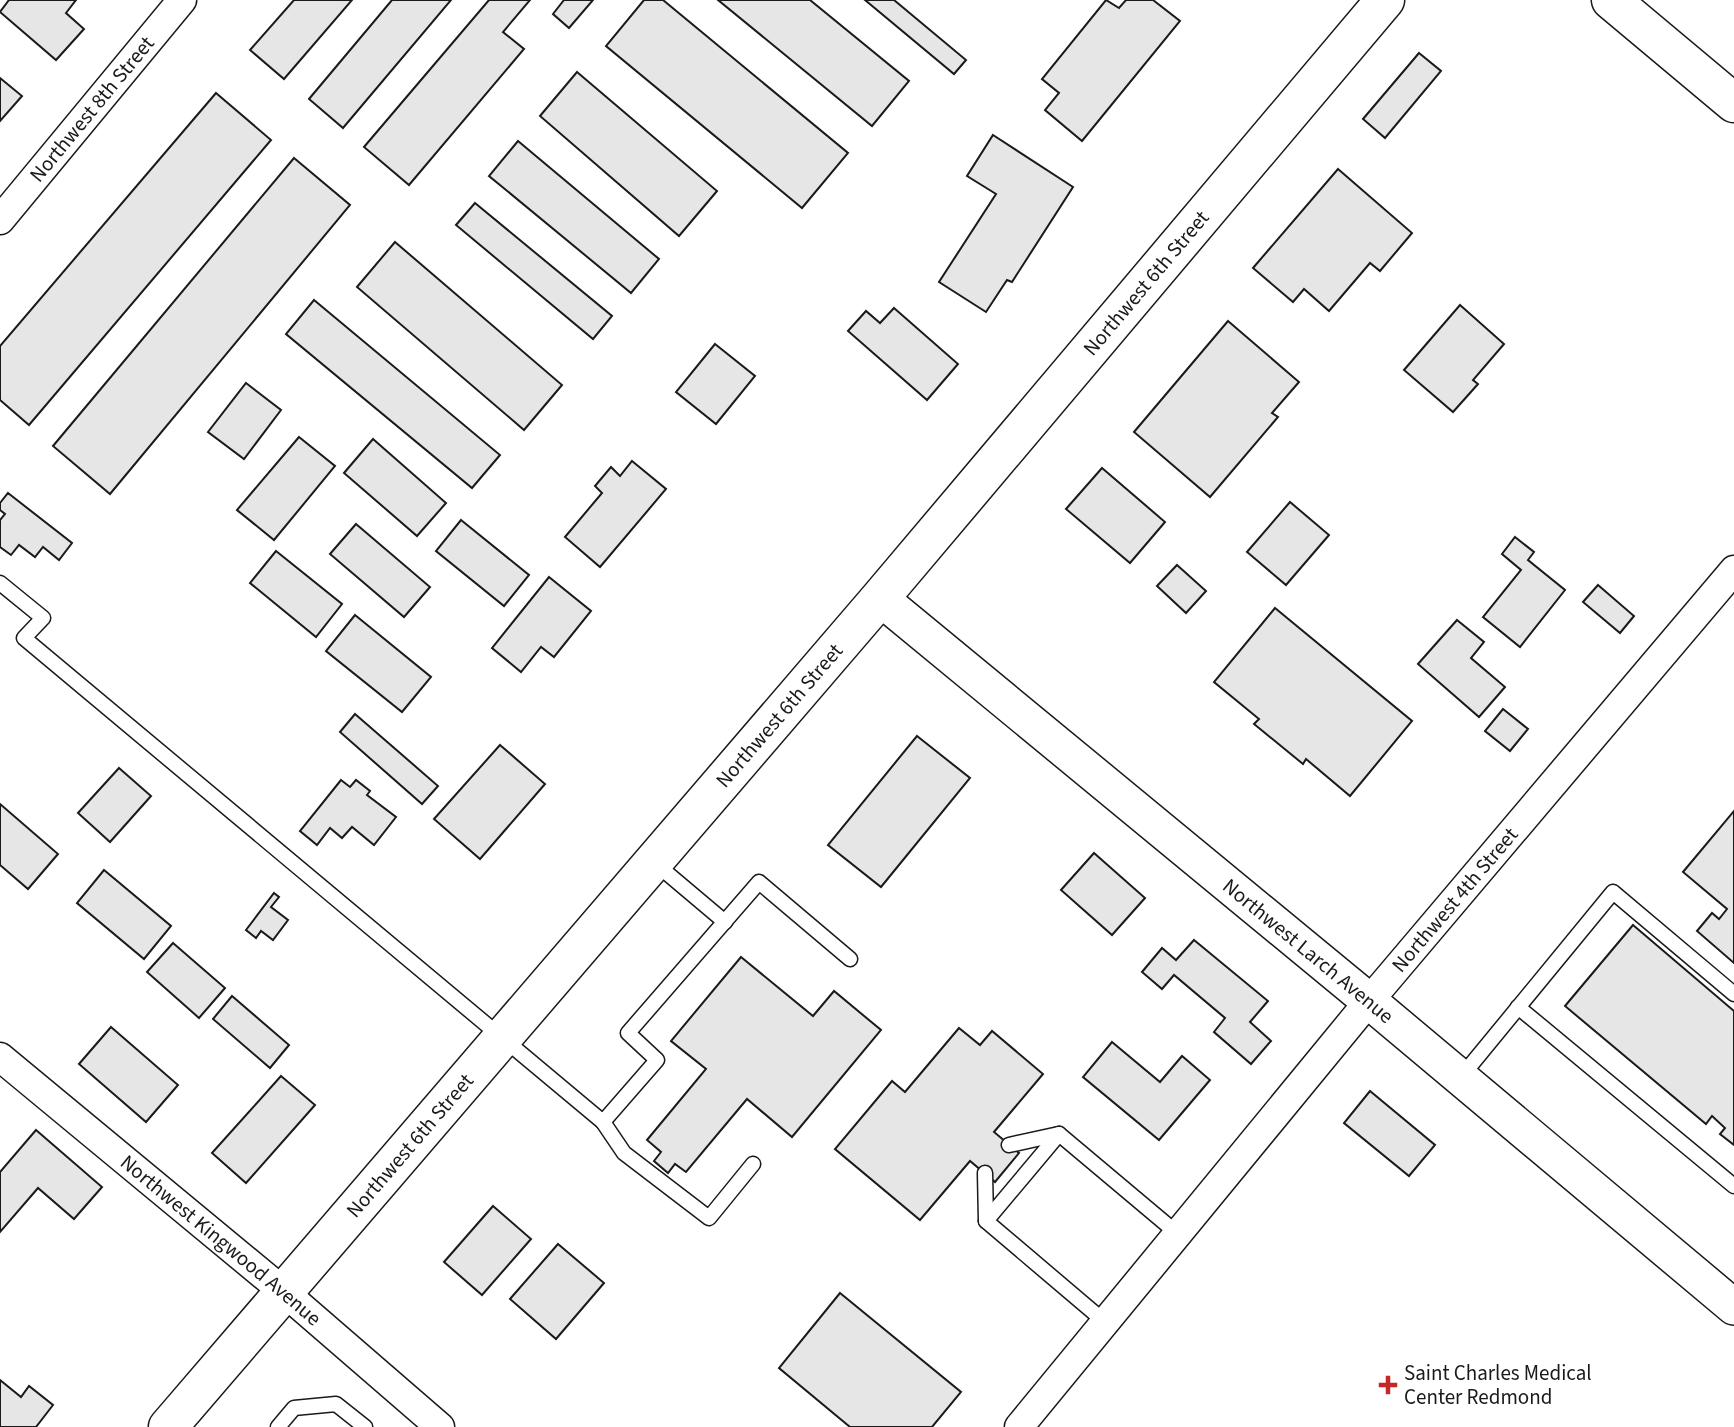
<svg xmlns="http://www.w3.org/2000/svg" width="1734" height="1427" font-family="'Source Sans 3',sans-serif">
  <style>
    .building { fill: #e6e6e6; stroke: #1a1a1a; stroke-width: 2 }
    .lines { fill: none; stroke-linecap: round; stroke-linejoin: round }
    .service-casing { stroke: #1a1a1a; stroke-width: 17 }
    .minor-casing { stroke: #1a1a1a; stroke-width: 31 }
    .tertiary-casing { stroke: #1a1a1a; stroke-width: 38 }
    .secondary-casing { stroke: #1a1a1a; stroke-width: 41 }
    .primary-casing { stroke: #1a1a1a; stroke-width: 41 }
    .service { stroke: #fff; stroke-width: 14 }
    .minor { stroke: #fff; stroke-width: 28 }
    .tertiary { stroke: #fff; stroke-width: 35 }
    .secondary { stroke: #fff; stroke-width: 38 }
    .primary { stroke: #fff; stroke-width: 38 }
    .poi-dot { fill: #c62828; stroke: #fff; stroke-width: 2.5 }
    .labels { text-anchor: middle; stroke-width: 5; stroke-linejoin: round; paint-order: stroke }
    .street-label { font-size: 21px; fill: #1a1a1a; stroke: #fff }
    .poi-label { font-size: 21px; fill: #1a1a1a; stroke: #fff; text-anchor: start }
  </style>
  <rect width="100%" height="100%" fill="#fff"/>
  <!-- building -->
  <g class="building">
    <polygon points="9,0 76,0 66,13 84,29 56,60 0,12"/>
    <polygon points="294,0 352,0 284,79 250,50"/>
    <polygon points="392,0 451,0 343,128 309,99"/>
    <polygon points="489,0 530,0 503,32 524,49 409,185 364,147"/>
    <polygon points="564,0 593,0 569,28 553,14"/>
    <polygon points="644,0 663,0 848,153 802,208 606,46"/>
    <polygon points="718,0 810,0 909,81 872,126"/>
    <polygon points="865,0 894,0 966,60 954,74"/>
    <polygon points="1106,0 1119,8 1126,0 1153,0 1180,21 1082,141 1045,110 1059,93 1042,79"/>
    <polygon points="1419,53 1441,71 1385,138 1363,119"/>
    <polygon points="577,72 717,191 679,236 540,116"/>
    <polygon points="0,78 22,96 0,121"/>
    <polygon points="216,93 271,140 29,425 0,400 0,346"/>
    <polygon points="993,135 1073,187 1012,282 1007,280 986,312 939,282 996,194 967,176"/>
    <polygon points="518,141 659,259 631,293 489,176"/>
    <polygon points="294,158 350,205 110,494 53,446"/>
    <polygon points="1338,169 1412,233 1380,271 1370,263 1329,311 1304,289 1293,302 1253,268"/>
    <polygon points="475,203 612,316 593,339 456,225"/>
    <polygon points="395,242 562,385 524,430 357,287"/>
    <polygon points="314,300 500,455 472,488 286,334"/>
    <polygon points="1460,305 1504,344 1473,380 1478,384 1453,412 1404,370"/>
    <polygon points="894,308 958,364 927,400 848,331 866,311 880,323"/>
    <polygon points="1228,321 1299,382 1272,413 1278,417 1210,497 1134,432"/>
    <polygon points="715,344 755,376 716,424 676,392"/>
    <polygon points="246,383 281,410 244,459 208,432"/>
    <polygon points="299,437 335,466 274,540 237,510"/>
    <polygon points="373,439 446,503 417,536 344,473"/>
    <polygon points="632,461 666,489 600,567 565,537 602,493 595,486 611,467 620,476"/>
    <polygon points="1102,468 1165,522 1130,563 1066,509"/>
    <polygon points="8,493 72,543 59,560 43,547 35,557 19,545 11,555 0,547 0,520 5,514 0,510 0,503"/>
    <polygon points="1290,502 1329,535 1286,585 1247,552"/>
    <polygon points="461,520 529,575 504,606 436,551"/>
    <polygon points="356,524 430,587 404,617 330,554"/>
    <polygon points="1515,537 1534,552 1528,560 1565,590 1520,647 1483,617 1521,570 1502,554"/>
    <polygon points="276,551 342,604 316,637 250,583"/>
    <polygon points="1177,565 1206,591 1186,613 1157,586"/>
    <polygon points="549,577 591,611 554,657 541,647 521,672 492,648"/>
    <polygon points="1598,585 1634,616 1620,633 1583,602"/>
    <polygon points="1275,608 1412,721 1350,796 1306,759 1303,764 1254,724 1259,719 1214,682"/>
    <polygon points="355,615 431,677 402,712 326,651"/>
    <polygon points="1457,620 1484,642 1471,658 1505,687 1479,717 1418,664"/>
    <polygon points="1503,709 1528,729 1510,751 1485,731"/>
    <polygon points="355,714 438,786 422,804 340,732"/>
    <polygon points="917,736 970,778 881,887 828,845"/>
    <polygon points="500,745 545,784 480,859 434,819"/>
    <polygon points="119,768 151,796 110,842 78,813"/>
    <polygon points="341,780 350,787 356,780 370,791 367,795 396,817 374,845 352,827 342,838 330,828 317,845 300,831"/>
    <polygon points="0,804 58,854 28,889 0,865"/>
    <polygon points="1734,811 1734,963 1697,931 1712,913 1719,919 1727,909 1683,872"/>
    <polygon points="1094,853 1145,898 1112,935 1061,890"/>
    <polygon points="104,870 171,926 144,959 77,903"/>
    <polygon points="274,893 279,897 271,907 288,920 273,940 261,931 256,938 246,930"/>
    <polygon points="1633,925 1734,1011 1734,1145 1720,1134 1725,1128 1712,1116 1706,1124 1565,1006"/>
    <polygon points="1194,940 1268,1001 1250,1022 1271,1041 1251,1064 1214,1032 1225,1018 1174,975 1162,989 1142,972 1162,948 1176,960"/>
    <polygon points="173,943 225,988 199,1018 147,972"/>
    <polygon points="741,957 813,1016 834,991 881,1030 792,1137 747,1099 686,1172 675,1164 668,1173 654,1161 661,1152 647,1140 706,1069 671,1041"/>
    <polygon points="232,996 289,1045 270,1068 213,1019"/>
    <polygon points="111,1027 178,1085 146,1122 79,1064"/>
    <polygon points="959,1028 980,1045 992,1031 1043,1074 994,1132 1019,1153 995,1182 970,1161 920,1220 835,1149 892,1081 905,1092"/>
    <polygon points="1112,1042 1160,1082 1182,1056 1210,1080 1159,1140 1083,1077"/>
    <polygon points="281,1076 315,1105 246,1183 212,1153"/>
    <polygon points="1370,1091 1435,1145 1409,1176 1344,1123"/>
    <polygon points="36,1130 102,1187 74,1219 38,1188 0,1232 0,1172"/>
    <polygon points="493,1206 531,1239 482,1295 444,1262"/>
    <polygon points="558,1244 604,1283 556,1339 510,1299"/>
    <polygon points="840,1293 961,1392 932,1427 850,1427 779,1368"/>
    <polygon points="0,1380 21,1397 29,1386 53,1405 36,1427 0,1427"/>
  </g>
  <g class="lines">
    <!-- service casing -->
    <g class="service-casing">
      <g id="service">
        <polyline points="0,583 43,618 24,638 603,1122 657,1060 628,1033 759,882 850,959"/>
        <polyline points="655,863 725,922"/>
        <polyline points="1518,1007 1734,1186"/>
        <polyline points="1461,1077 1613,892 1734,994"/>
        <polyline points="603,1122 624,1153 709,1218 753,1164"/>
        <polyline points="1009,1145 1059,1134"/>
        <polyline points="985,1173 986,1221"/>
        <polyline points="1105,1322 986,1221 1059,1134 1178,1234"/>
        <polyline points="278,1427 294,1408 336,1404 365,1427"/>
      </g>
    </g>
    <!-- minor casing -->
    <g class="minor-casing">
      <g id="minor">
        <path id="s1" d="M0,220l182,-220"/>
        <path id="s2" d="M0,1057l284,235 156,135"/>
        <path id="s3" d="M1019,1427l350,-426 365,-431"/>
      </g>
    </g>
    <!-- tertiary casing -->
    <g class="tertiary-casing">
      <g id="tertiary">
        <path id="s4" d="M880,598l489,403 365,306"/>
      </g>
    </g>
    <!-- secondary casing -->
    <g class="secondary-casing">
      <polyline id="secondary" points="1611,0 1734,103"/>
    </g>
    <!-- primary casing -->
    <g class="primary-casing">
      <g id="primary">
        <path id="s5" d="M168,1427l712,-829 505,-598"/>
      </g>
    </g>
    <!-- service -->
    <use href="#service" class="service"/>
    <!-- minor -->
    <use href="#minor" class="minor"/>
    <!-- tertiary -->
    <use href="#tertiary" class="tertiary"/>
    <!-- secondary -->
    <use href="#secondary" class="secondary"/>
    <!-- primary -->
    <use href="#primary" class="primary"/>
  </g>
  <!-- markers -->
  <path class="poi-dot" d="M1384.5 1374.5h7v7h7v7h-7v7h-7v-7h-7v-7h7z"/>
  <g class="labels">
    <!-- street labels -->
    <g class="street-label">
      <text dy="7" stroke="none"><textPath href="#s1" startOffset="144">Northwest 8th Street</textPath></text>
      <text dy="7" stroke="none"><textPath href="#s5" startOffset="1505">Northwest 6th Street</textPath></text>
      <text dy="7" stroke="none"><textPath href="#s5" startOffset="938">Northwest 6th Street</textPath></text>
      <text dy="7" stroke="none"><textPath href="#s3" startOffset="684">Northwest 4th Street</textPath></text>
      <text dy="7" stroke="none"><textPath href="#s4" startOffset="555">Northwest Larch Avenue</textPath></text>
      <text dy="7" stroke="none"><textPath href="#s5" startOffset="371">Northwest 6th Street</textPath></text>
      <text dy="7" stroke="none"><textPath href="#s2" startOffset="287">Northwest Kingwood Avenue</textPath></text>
    </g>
    <!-- poi labels -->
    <g class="poi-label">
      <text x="1404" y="1380">Saint Charles Medical<tspan x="1404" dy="24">Center Redmond</tspan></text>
    </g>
  </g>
</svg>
